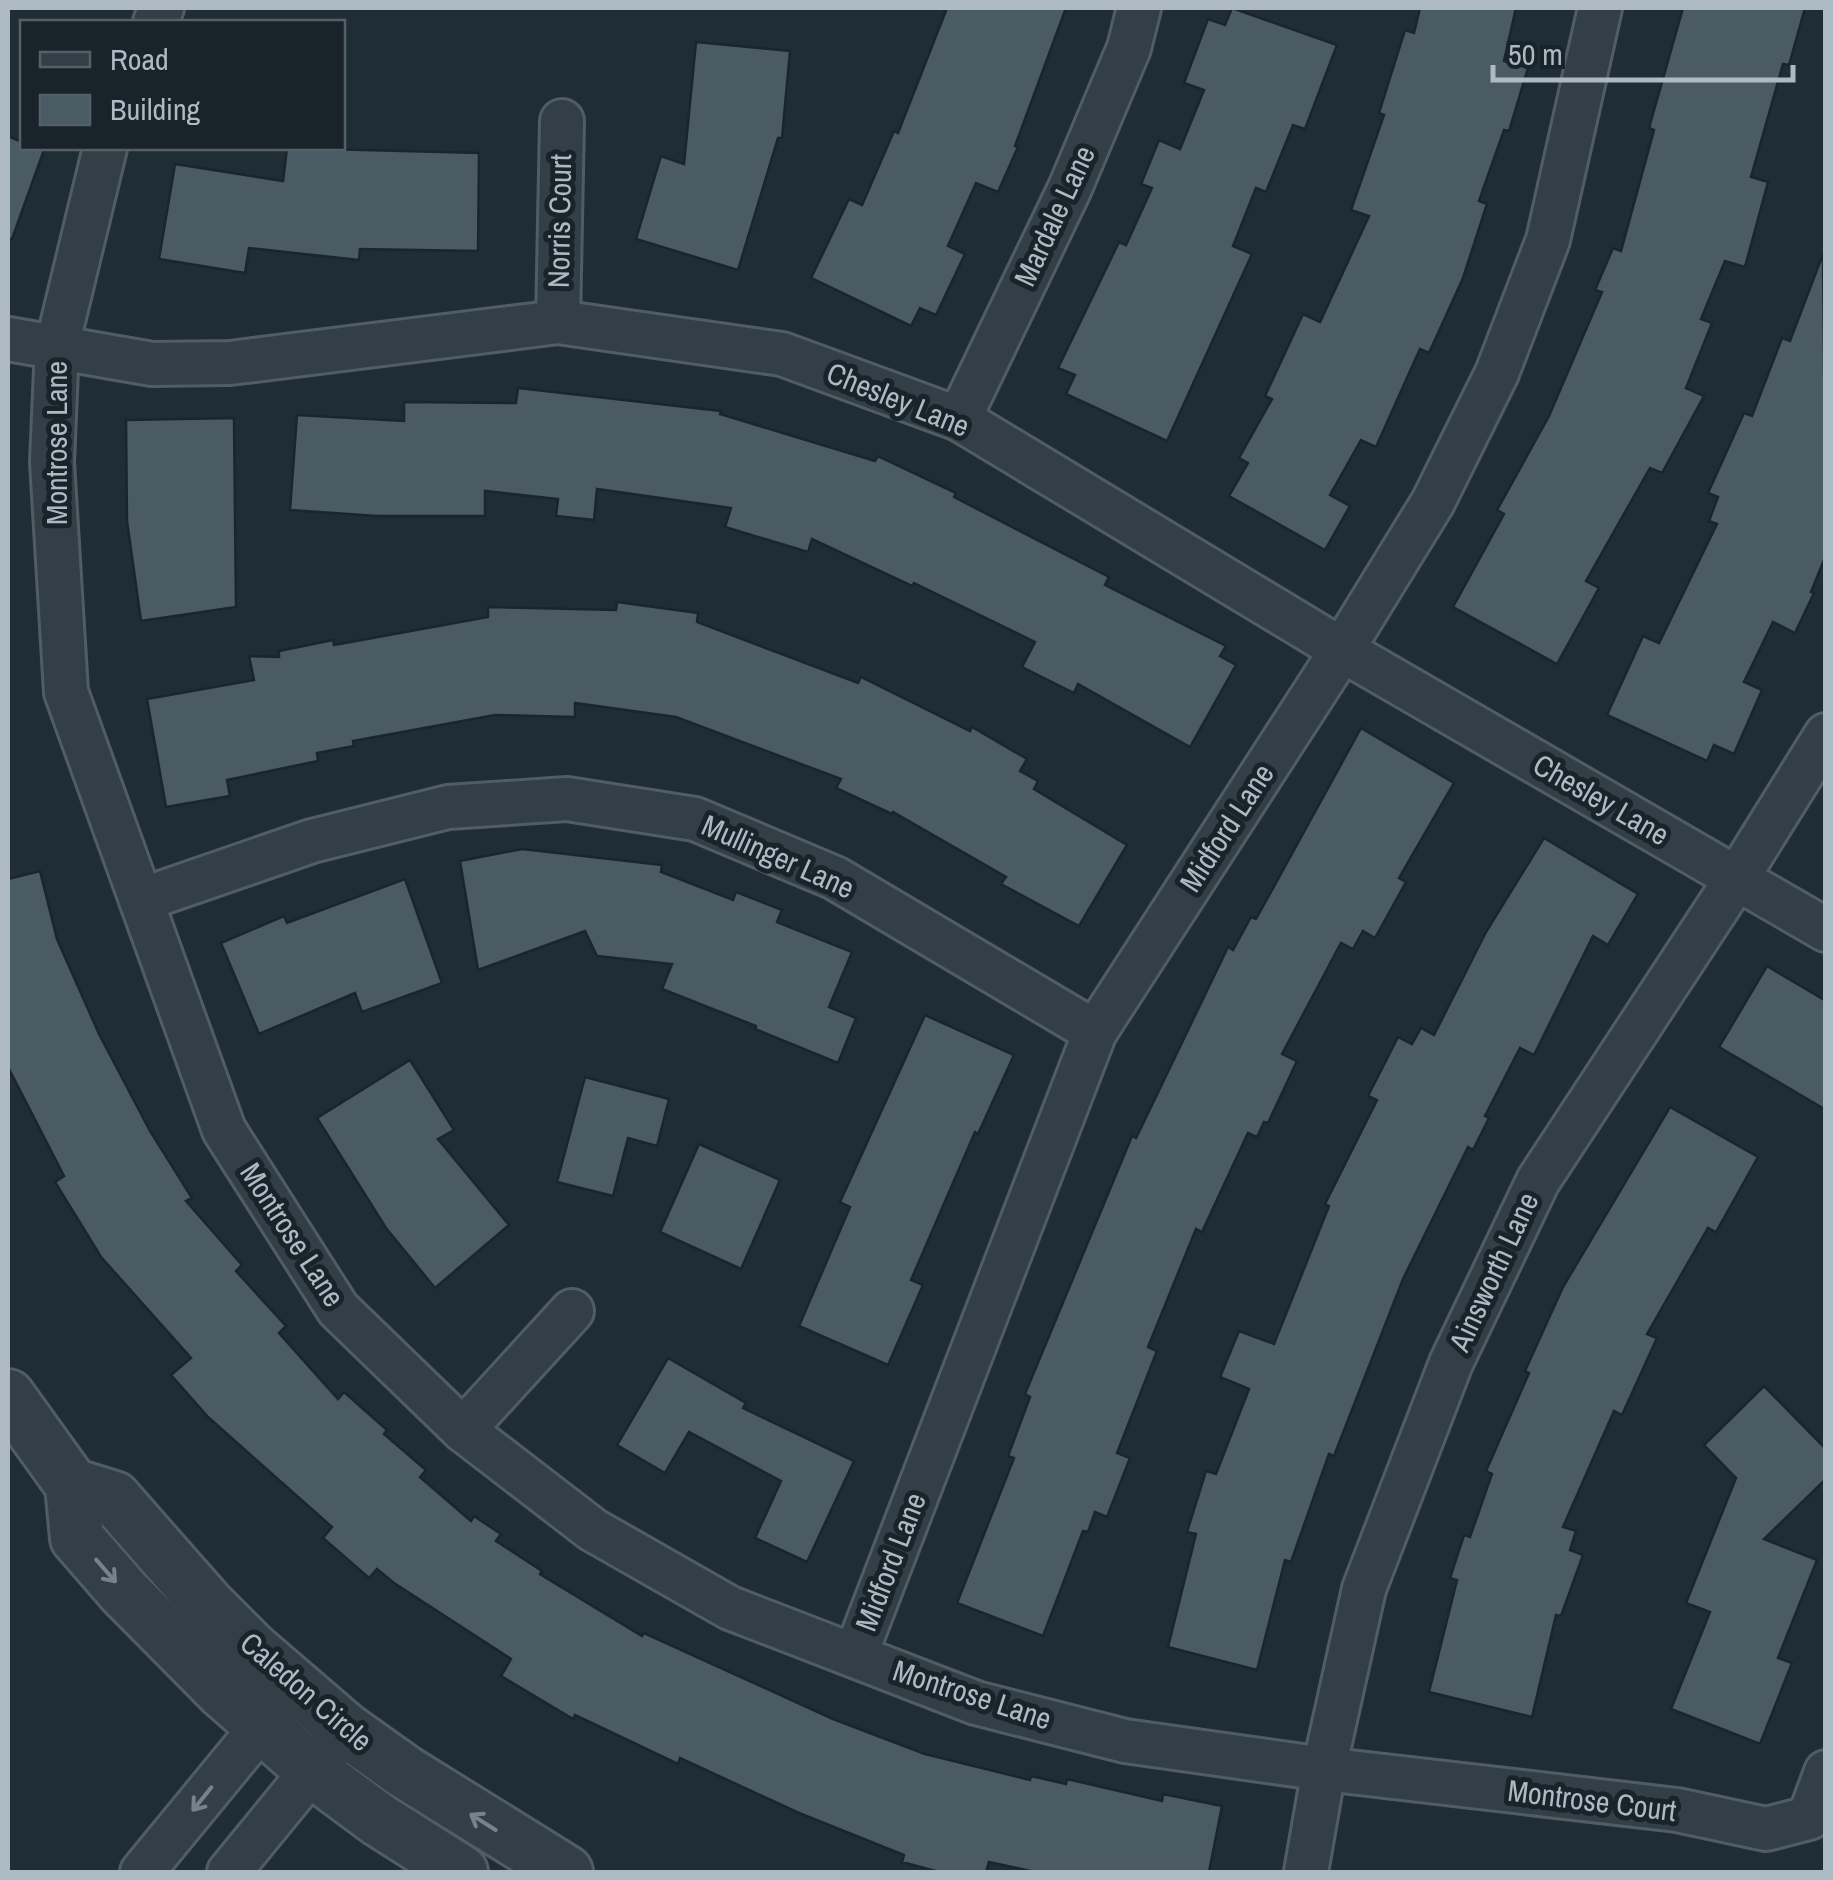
<svg xmlns="http://www.w3.org/2000/svg" width="1833" height="1880" font-family="'Archivo Narrow',sans-serif">
  <style>
    .building { fill: #4a5b64; stroke: #1a262c; stroke-width: 2.5 }
    .lines { fill: none; stroke-linecap: round; stroke-linejoin: round }
    .minor-casing { stroke: #505d64; stroke-width: 48 }
    .tertiary-casing { stroke: #505d64; stroke-width: 58 }
    .minor { stroke: #333f46; stroke-width: 42 }
    .tertiary { stroke: #333f46; stroke-width: 52 }
    .oneway { stroke: #76838b }
    .labels { text-anchor: middle; stroke-width: 10; stroke-linejoin: round; paint-order: stroke }
    .street-label { font-size: 30px; fill: #adbac3; stroke: #18242a }
  </style>
  <rect width="100%" height="100%" fill="#1f2e35"/>
  <!-- building -->
  <g class="building">
    <polygon points="947,8 1066,8 1015,146 1018,147 998,192 976,183 948,246 965,254 936,315 920,308 911,326 811,278 849,199 862,205 894,131 898,133"/>
    <polygon points="1232,8 1337,45 1305,129 1293,125 1266,192 1256,188 1233,246 1252,254 1167,441 1066,394 1075,375 1058,368 1119,242 1126,245 1152,188 1141,184 1159,140 1180,149 1204,90 1184,83 1208,19 1225,25"/>
    <polygon points="1420,8 1516,8 1504,61 1528,68 1509,131 1504,130 1479,201 1487,204 1463,278 1429,353 1420,349 1376,447 1361,440 1330,495 1350,506 1325,550 1229,496 1248,463 1239,458 1272,399 1265,396 1303,314 1320,322 1369,216 1351,210 1384,115 1379,113 1405,30 1414,33"/>
    <polygon points="1683,8 1805,8 1789,65 1783,64 1751,177 1768,182 1745,267 1725,261 1701,319 1712,323 1686,388 1704,396 1662,473 1650,468 1586,581 1599,588 1557,664 1453,607 1504,514 1497,510 1549,416 1602,292 1595,290 1613,248 1621,251 1654,130 1649,128"/>
    <polygon points="696,42 790,51 782,138 778,138 738,270 636,239 661,156 684,164"/>
    <polygon points="8,136 22,142 22,148 44,150 12,239 8,239"/>
    <polygon points="287,148 479,153 478,251 360,249 359,260 249,248 245,273 159,259 175,164 283,181"/>
    <polygon points="1823,254 1826,555 1811,592 1814,593 1795,633 1773,622 1744,682 1762,690 1734,754 1714,745 1707,761 1607,715 1643,636 1659,643 1717,524 1709,521 1718,497 1708,493 1744,413 1752,416 1782,338 1790,341"/>
    <polygon points="518,388 721,411 720,414 875,461 878,456 956,493 954,497 1109,577 1105,585 1226,646 1220,656 1236,665 1190,747 1078,684 1074,693 1022,667 1035,642 914,583 912,586 812,539 808,552 725,527 731,508 597,489 594,520 556,516 558,499 485,491 485,516 377,516 290,510 297,415 404,421 404,402 516,403"/>
    <polygon points="234,418 236,607 141,621 127,521 126,420"/>
    <polygon points="617,602 698,613 697,622 858,683 861,677 970,731 972,727 1027,759 1020,771 1038,781 1034,789 1127,845 1079,926 1001,884 1006,877 893,812 892,814 836,788 841,779 676,717 575,703 575,717 495,715 353,741 354,746 317,753 318,761 227,780 230,796 166,807 147,699 254,680 249,656 279,657 279,651 333,640 334,645 488,617 488,607 616,610"/>
    <polygon points="1361,728 1454,783 1399,878 1406,882 1375,938 1363,931 1353,949 1341,943 1282,1054 1297,1061 1268,1123 1264,1122 1257,1137 1248,1133 1202,1232 1196,1229 1148,1347 1157,1351 1117,1453 1130,1458 1107,1517 1095,1512 1088,1532 1083,1531 1043,1636 957,1603 1014,1458 1008,1456 1030,1397 1025,1394 1132,1136 1136,1138 1228,947 1233,950 1251,917 1256,919"/>
    <polygon points="1544,838 1638,894 1608,945 1593,936 1534,1055 1520,1048 1485,1116 1489,1118 1473,1150 1468,1147 1403,1279 1334,1456 1329,1454 1291,1562 1285,1560 1257,1670 1168,1647 1196,1534 1187,1532 1206,1471 1216,1474 1249,1389 1220,1377 1239,1331 1274,1344 1329,1206 1325,1204 1377,1100 1368,1096 1398,1037 1412,1044 1421,1028 1434,1035 1486,932"/>
    <polygon points="522,849 662,865 661,872 733,900 736,892 782,910 777,922 852,952 829,1007 856,1018 838,1063 755,1029 756,1026 662,989 672,964 597,956 585,931 478,970 460,861"/>
    <polygon points="40,871 57,939 99,1034 150,1131 192,1198 186,1201 242,1265 236,1271 286,1326 279,1333 338,1399 344,1392 387,1430 384,1434 426,1470 420,1477 471,1521 474,1516 501,1534 496,1541 542,1571 540,1574 642,1636 644,1633 833,1719 925,1754 1030,1780 1031,1776 1066,1784 1067,1779 1162,1801 1163,1794 1222,1806 1209,1872 1035,1872 989,1862 986,1872 939,1872 902,1862 904,1855 799,1813 680,1758 678,1764 575,1715 573,1719 501,1676 511,1659 394,1583 377,1569 369,1578 323,1538 332,1527 208,1417 171,1375 191,1358 101,1257 55,1182 64,1176 8,1067 8,879"/>
    <polygon points="405,879 442,983 362,1012 355,993 259,1034 221,943 284,916 287,923"/>
    <polygon points="1767,966 1826,1001 1826,1110 1719,1047"/>
    <polygon points="925,1015 1014,1055 978,1134 975,1132 911,1280 923,1285 888,1365 799,1326 850,1207 840,1202"/>
    <polygon points="410,1060 454,1130 438,1139 509,1225 435,1288 386,1228 317,1118"/>
    <polygon points="585,1077 669,1099 657,1146 628,1138 613,1196 557,1182"/>
    <polygon points="1670,1107 1758,1157 1716,1232 1708,1228 1647,1334 1657,1338 1622,1415 1614,1411 1563,1527 1576,1531 1570,1550 1583,1555 1561,1616 1556,1615 1532,1717 1429,1692 1457,1580 1450,1578 1464,1535 1470,1537 1492,1474 1486,1471 1529,1373 1525,1371 1563,1287"/>
    <polygon points="699,1144 780,1180 741,1269 660,1232"/>
    <polygon points="668,1358 746,1403 743,1408 854,1461 807,1562 755,1538 781,1481 689,1432 665,1473 617,1445"/>
    <polygon points="1764,1386 1826,1449 1826,1479 1764,1539 1817,1560 1778,1658 1792,1663 1760,1744 1671,1709 1710,1612 1686,1603 1736,1478 1704,1445"/>
  </g>
  <g class="lines">
    <!-- minor casing -->
    <g class="minor-casing">
      <g id="minor">
        <polyline points="155,22 162,8"/>
        <polyline points="105,148 57,346 52,462 66,692 224,1130 338,1309 463,1430 593,1530 730,1608 976,1703 1125,1741 1324,1769 1677,1810 1766,1829 1809,1818 1826,1772"/>
        <polyline points="558,322 562,121"/>
        <polyline points="8,339 152,364 230,363 558,322 782,354 959,419 1342,650 1826,930"/>
        <polyline points="959,419 1070,188 1129,48 1139,8"/>
        <polyline points="141,900 312,841 448,807 567,799 695,819 835,878 1095,1032"/>
        <polyline points="463,1430 572,1311"/>
        <polyline points="855,1656 1095,1032 1342,650 1433,502 1497,373 1548,240 1600,8"/>
        <polyline points="142,1872 281,1703"/>
        <polyline points="229,1872 333,1745"/>
        <polyline points="1306,1872 1324,1769 1364,1589 1451,1363 1538,1181 1737,878 1826,735"/>
      </g>
    </g>
    <!-- tertiary casing -->
    <g class="tertiary-casing">
      <g id="tertiary">
        <polyline points="8,1396 72,1485 77,1538 123,1591 223,1692 313,1771 379,1820 461,1872"/>
        <polyline points="72,1485 114,1498 208,1605 252,1649 346,1730 405,1772 566,1872"/>
      </g>
    </g>
    <!-- minor -->
    <use href="#minor" class="minor"/>
    <!-- tertiary -->
    <use href="#tertiary" class="tertiary"/>
  </g>
  <!-- one-way arrows -->
  <defs><path id="oneway-shaft" d="M-6 0H5M1.5-3L5.5 0L1.5 3" fill="none" stroke-width="1.6" stroke-linecap="round" stroke-linejoin="round" transform="scale(2.5)"/></defs>
  <g class="oneway">
    <use href="#oneway-shaft" transform="translate(106 1571) rotate(49)"/>
    <use href="#oneway-shaft" transform="translate(202 1799) rotate(129)"/>
    <use href="#oneway-shaft" transform="translate(483 1822) rotate(-148)"/>
  </g>
  <g class="labels">
    <!-- street labels -->
    <g class="street-label">
      <text transform="translate(1055 216) rotate(-65)" y="10">Mardale Lane</text>
      <text transform="translate(560 221) rotate(-89)" y="10">Norris Court</text>
      <text transform="translate(898 400) rotate(22)" y="10">Chesley Lane</text>
      <text transform="translate(57 443) rotate(-90)" y="10">Montrose Lane</text>
      <text transform="translate(1601 800) rotate(30)" y="10">Chesley Lane</text>
      <text transform="translate(1227 828) rotate(-57)" y="10">Midford Lane</text>
      <text transform="translate(778 857) rotate(24)" y="10">Mullinger Lane</text>
      <text transform="translate(292 1235) rotate(57)" y="10">Montrose Lane</text>
      <text transform="translate(1494 1272) rotate(-65)" y="10">Ainsworth Lane</text>
      <text transform="translate(891 1562) rotate(-69)" y="10">Midford Lane</text>
      <text transform="translate(306 1692) rotate(41)" y="10">Caledon Circle</text>
      <text transform="translate(972 1695) rotate(18)" y="10">Montrose Lane</text>
      <text transform="translate(1592 1801) rotate(7)" y="10">Montrose Court</text>
    </g>
  </g>
  <!-- border -->
  <rect width="1833" height="1880" fill="none" stroke="#adbac3" stroke-width="20"/>
  <!-- legend -->
  <rect x="20" y="20" width="325" height="130" fill="#18242a" stroke="#546067" stroke-width="2.5"/>
  <rect x="40" y="52" width="50" height="15" fill="#333f46" stroke="#546067" stroke-width="2.5"/>
  <text x="110" y="70" font-size="30" fill="#adbac3">Road</text>
  <rect x="40" y="95" width="50" height="30" fill="#4a5b64" stroke="#546067" stroke-width="2.5"/>
  <text x="110" y="120" font-size="30" fill="#adbac3">Building</text>
  <!-- scale -->
  <path d="M1493 65v15h300v-15" fill="none" stroke="#adbac3" stroke-width="5"/>
  <text x="1508" y="65" font-size="30" fill="#adbac3" stroke="#18242a" stroke-width="8" paint-order="stroke">50 m</text>
</svg>
